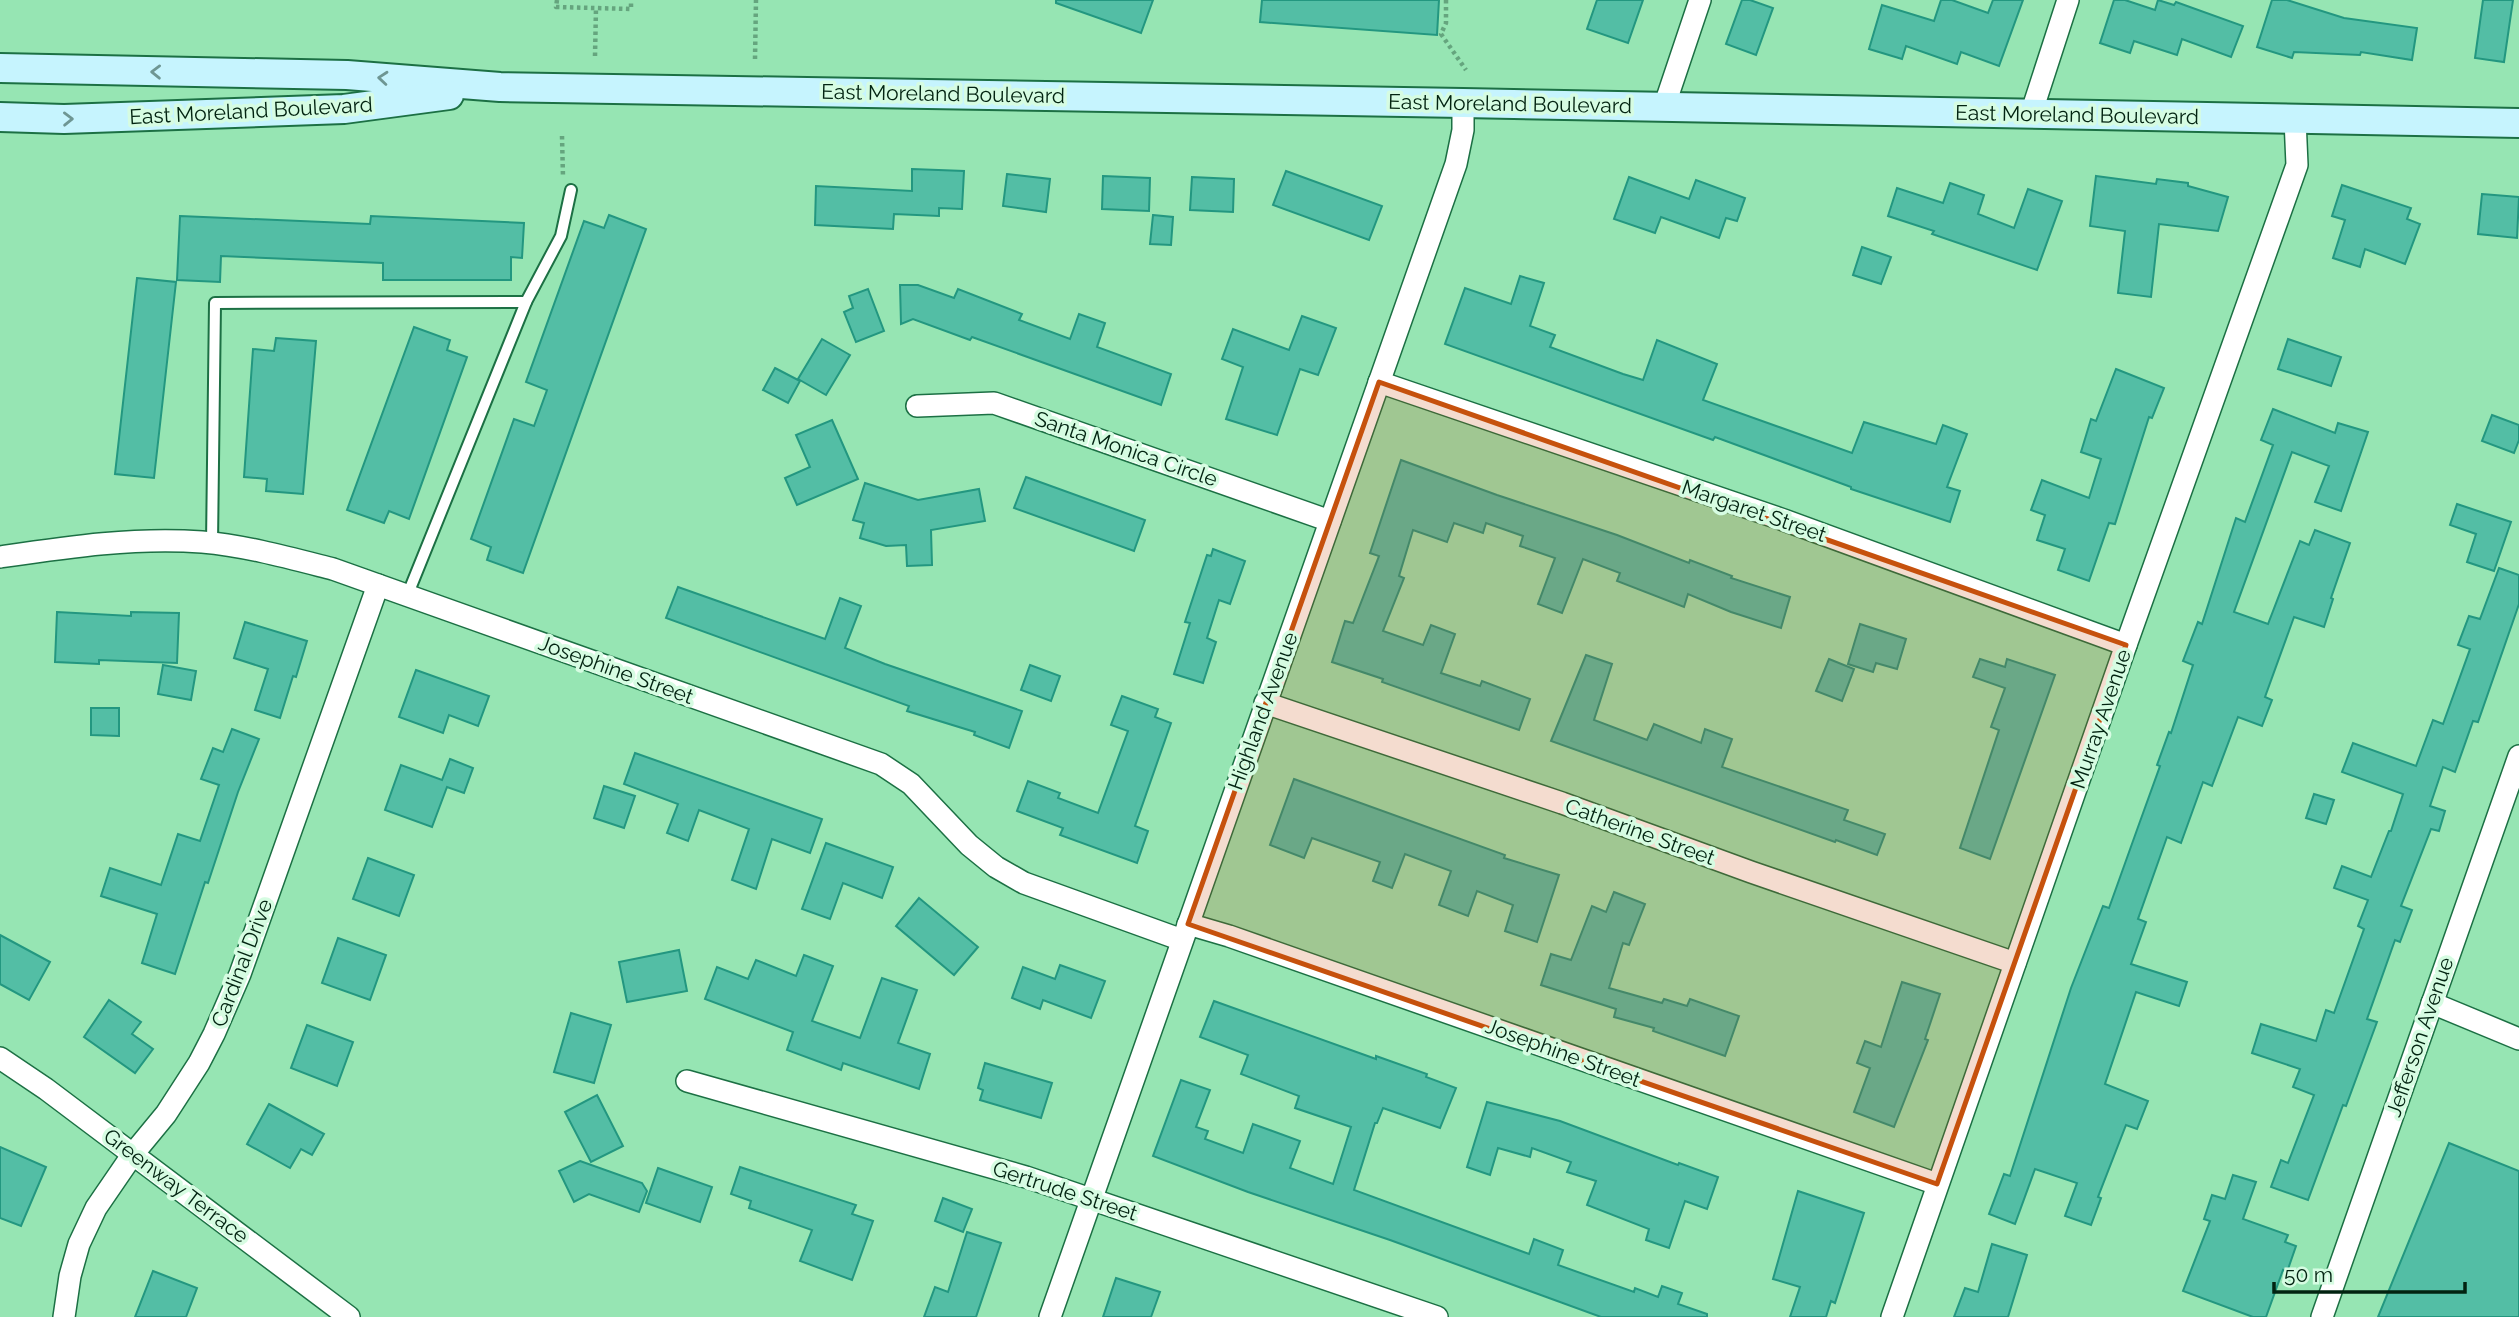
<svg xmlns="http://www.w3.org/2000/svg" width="2519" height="1317" font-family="Raleway,sans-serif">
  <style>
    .building { fill: #53bea5; stroke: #239780; stroke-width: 2 }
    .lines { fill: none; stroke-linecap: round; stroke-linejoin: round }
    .lane-casing { stroke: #1c7044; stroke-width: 14 }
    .street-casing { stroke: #1c7044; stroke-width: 24 }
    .secondary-casing { stroke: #1c7044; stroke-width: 32 }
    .path { stroke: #65a57e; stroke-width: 4.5; stroke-dasharray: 3.5 3.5; stroke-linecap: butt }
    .lane { stroke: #fff; stroke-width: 10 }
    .street { stroke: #fff; stroke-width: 21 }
    .secondary { stroke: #c6f4fe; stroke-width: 28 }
    .oneway { stroke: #6e9693 }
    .marked { fill: #c6510d; fill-opacity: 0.2; stroke: #c6510d; stroke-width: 5; stroke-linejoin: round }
    .labels { text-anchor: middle; stroke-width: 7; stroke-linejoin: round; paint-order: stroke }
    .street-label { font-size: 21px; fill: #022311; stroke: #d6fce2 }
  </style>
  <rect width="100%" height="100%" fill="#96e5b3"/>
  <!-- building -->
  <g class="building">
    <polygon points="1056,0 1153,0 1141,33 1056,3"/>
    <polygon points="1262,0 1439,0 1437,35 1260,22"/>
    <polygon points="1597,0 1643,0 1628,43 1587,29"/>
    <polygon points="1742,0 1750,0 1773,8 1756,55 1726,44"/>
    <polygon points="1941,0 1952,0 1988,13 1993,0 2023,0 1999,66 1961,52 1957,64 1906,46 1902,59 1869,49 1882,5 1934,21"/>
    <polygon points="2114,0 2125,0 2155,10 2158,0 2174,5 2176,2 2243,26 2231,57 2182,39 2177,55 2134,41 2130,53 2100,43"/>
    <polygon points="2272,0 2287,0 2344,18 2417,28 2412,60 2361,52 2360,55 2294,52 2292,58 2257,47"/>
    <polygon points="2483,0 2513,0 2504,62 2475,58"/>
    <polygon points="912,169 964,171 962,209 939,208 939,216 894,214 893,229 815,225 816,186 912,191"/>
    <polygon points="1286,171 1382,206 1369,240 1273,205"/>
    <polygon points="1007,174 1050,179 1046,212 1003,206"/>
    <polygon points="1103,176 1150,178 1149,211 1102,209"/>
    <polygon points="2096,176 2156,184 2157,179 2188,183 2188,186 2228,197 2218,231 2159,224 2151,297 2118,293 2125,231 2090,226"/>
    <polygon points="1192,177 1234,179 1233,212 1190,210"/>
    <polygon points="1629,177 1689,199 1696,180 1745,198 1737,221 1726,218 1719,238 1661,217 1655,233 1614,219"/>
    <polygon points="1950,183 1984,195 1978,214 2014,228 2028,189 2062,201 2037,270 1932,234 1934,231 1888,216 1897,188 1943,203"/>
    <polygon points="2342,185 2411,208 2407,219 2420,224 2405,264 2365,249 2360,267 2333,258 2345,220 2332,216"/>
    <polygon points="2482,194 2519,197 2517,238 2478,234"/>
    <polygon points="609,215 646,229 523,573 487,560 491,547 471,539 514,419 534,426 547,390 526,382 584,221 604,228"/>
    <polygon points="1153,215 1173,217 1171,245 1150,244"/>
    <polygon points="180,216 370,224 371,216 524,223 522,258 511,257 511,280 383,280 383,263 221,256 220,282 177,280"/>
    <polygon points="1862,247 1891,257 1881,284 1853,275"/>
    <polygon points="1520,276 1544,283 1530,326 1555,335 1550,347 1623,374 1643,380 1657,340 1717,364 1703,400 1852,453 1864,422 1936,444 1943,425 1967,434 1947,487 1960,491 1950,522 1851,489 1851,487 1715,437 1713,440 1445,344 1465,288 1511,304"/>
    <polygon points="137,278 176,282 154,478 115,474"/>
    <polygon points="900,285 918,285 954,298 958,289 1022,314 1019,320 1070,339 1079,314 1105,323 1097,347 1171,374 1161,405 972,337 970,340 913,319 901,324"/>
    <polygon points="868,289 884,331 856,342 844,312 853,308 849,296"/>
    <polygon points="1302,316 1336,328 1318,375 1300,369 1277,435 1226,419 1243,367 1222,359 1233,329 1289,350"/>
    <polygon points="414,327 450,340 447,350 467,357 409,519 389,511 384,523 347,510"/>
    <polygon points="276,338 316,341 303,494 266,491 267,479 244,477 253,349 274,351"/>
    <polygon points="822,339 850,355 826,395 798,379"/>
    <polygon points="2288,339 2341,357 2331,386 2278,369"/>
    <polygon points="775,368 800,381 788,403 763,390"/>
    <polygon points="2116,369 2164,388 2152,418 2149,417 2115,524 2109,523 2089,581 2058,570 2065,549 2037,540 2045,515 2031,510 2042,480 2089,498 2101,459 2081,452 2091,419 2096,421"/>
    <polygon points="2273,409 2335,433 2338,423 2368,432 2341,511 2315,502 2329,466 2292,452 2234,612 2268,624 2300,541 2309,545 2315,530 2350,543 2331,598 2333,599 2324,627 2294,617 2265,697 2272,700 2262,726 2238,717 2212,786 2203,782 2181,843 2167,837 2138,919 2146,922 2131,964 2187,982 2179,1006 2136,992 2105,1084 2148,1101 2137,1129 2126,1125 2098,1197 2101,1198 2091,1225 2065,1216 2077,1183 2035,1169 2015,1224 1989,1214 2004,1174 2010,1176 2071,988 2103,906 2109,908 2138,827 2160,766 2157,765 2169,732 2171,733 2193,665 2183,661 2198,622 2202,624 2236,518 2245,522 2273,445 2261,440"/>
    <polygon points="2492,415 2519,425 2519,440 2514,453 2482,441"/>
    <polygon points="832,420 858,479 797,505 785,478 810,467 796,435"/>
    <polygon points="1401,460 1497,495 1617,535 1689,563 1690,560 1732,576 1731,578 1790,597 1781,628 1731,612 1688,594 1684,607 1617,581 1620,573 1583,559 1562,613 1538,604 1555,558 1520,546 1523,536 1486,523 1483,533 1454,523 1447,542 1413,530 1399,576 1404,578 1383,631 1423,645 1431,625 1455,634 1441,673 1480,686 1482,681 1530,699 1519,730 1382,682 1383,679 1332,662 1345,621 1353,623 1379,556 1370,553"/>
    <polygon points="1026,477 1145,520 1134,551 1014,508"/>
    <polygon points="865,483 918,500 979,489 985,521 931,530 932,565 907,566 906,545 886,546 860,538 864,523 853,520"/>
    <polygon points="2457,504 2511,522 2494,571 2467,562 2476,534 2450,525"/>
    <polygon points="1213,549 1245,561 1230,604 1219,600 1207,638 1216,642 1203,683 1174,674 1190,623 1185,622 1207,555 1211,556"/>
    <polygon points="2499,568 2519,575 2519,604 2478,722 2473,721 2455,772 2443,767 2430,806 2445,811 2439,831 2431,829 2401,906 2412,910 2400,942 2395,940 2367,1019 2377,1022 2346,1106 2343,1105 2308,1200 2271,1187 2281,1160 2288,1163 2314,1095 2293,1087 2300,1069 2252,1053 2261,1024 2316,1041 2326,1010 2334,1013 2364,929 2358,926 2368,900 2334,888 2342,866 2371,877 2389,831 2391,831 2403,794 2342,772 2353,743 2416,766 2433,720 2443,724 2470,649 2458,645 2469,616 2480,619"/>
    <polygon points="678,587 825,639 840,598 861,606 845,648 885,664 1022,711 1009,748 974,735 975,732 907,711 909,706 666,618"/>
    <polygon points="57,612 131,616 131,612 179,613 177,663 99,660 99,664 55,662"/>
    <polygon points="245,622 307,641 296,677 293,676 280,718 255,710 268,669 234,658"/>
    <polygon points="1860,624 1906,639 1897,669 1876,663 1873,672 1848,664"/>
    <polygon points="1586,655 1612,664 1594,720 1647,740 1654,724 1701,743 1705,729 1732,739 1722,767 1848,810 1844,820 1885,834 1877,855 1836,840 1835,842 1551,741"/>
    <polygon points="1829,659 1854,669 1842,701 1816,691"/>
    <polygon points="1980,659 2005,667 2007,659 2055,675 1990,859 1960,848 1999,730 1991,727 2005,688 1973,677"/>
    <polygon points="163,665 196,671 191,700 158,694"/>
    <polygon points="1030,665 1060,676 1051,701 1021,690"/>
    <polygon points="416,670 489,696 478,726 449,715 443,733 399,717"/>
    <polygon points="1122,696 1158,709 1155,717 1171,723 1135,826 1148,831 1137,863 1060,835 1063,828 1017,811 1028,781 1060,793 1058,798 1098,813 1128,731 1111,725"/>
    <polygon points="91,708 119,708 119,736 91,735"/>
    <polygon points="232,729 259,739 238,792 208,883 205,882 175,974 142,963 157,914 101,896 110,868 161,885 178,834 200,841 219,785 201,779 213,748 223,752"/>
    <polygon points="635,753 822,819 810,853 772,839 756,889 732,880 749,829 699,810 688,841 667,833 678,804 624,784"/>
    <polygon points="450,759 473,768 464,793 447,787 432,827 385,810 401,765 442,780"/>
    <polygon points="1294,779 1505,855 1504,858 1559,875 1537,942 1505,931 1513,905 1477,891 1468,916 1439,905 1451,871 1405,854 1392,888 1373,881 1380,862 1312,838 1304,858 1270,845"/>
    <polygon points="604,786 635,796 624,828 594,818"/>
    <polygon points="2314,794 2334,800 2326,824 2306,818"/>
    <polygon points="826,843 893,867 882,898 843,883 830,919 802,909"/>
    <polygon points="368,858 414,875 399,916 353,899"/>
    <polygon points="1614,892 1645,904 1629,945 1623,943 1609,988 1662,1003 1664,999 1687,1006 1690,999 1739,1016 1725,1056 1653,1031 1654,1028 1614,1017 1616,1009 1541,985 1551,954 1571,960 1592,906 1606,912"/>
    <polygon points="919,898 978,947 954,975 896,926"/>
    <polygon points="0,935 50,962 29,1000 0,984"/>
    <polygon points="338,938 386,955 370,1000 322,983"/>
    <polygon points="679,950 687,991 627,1002 619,962"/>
    <polygon points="804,955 833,966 812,1021 860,1038 882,978 917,990 898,1043 930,1054 919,1089 843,1063 841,1070 787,1050 793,1032 705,999 717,967 748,979 756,960 796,976"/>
    <polygon points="1060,965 1105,981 1091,1018 1043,1000 1040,1009 1012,998 1023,967 1055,979"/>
    <polygon points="1902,982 1940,994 1925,1039 1928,1040 1894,1127 1854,1112 1870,1068 1857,1063 1865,1041 1881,1047"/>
    <polygon points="109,1000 141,1022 132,1034 153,1049 135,1073 84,1037"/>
    <polygon points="1214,1001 1376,1059 1376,1056 1427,1074 1426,1077 1456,1088 1440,1128 1383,1108 1377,1123 1375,1123 1354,1190 1529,1254 1534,1239 1563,1250 1558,1265 1634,1292 1635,1288 1658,1297 1662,1286 1682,1293 1678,1304 1707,1314 1707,1317 1601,1317 1390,1240 1248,1192 1153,1156 1181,1080 1210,1090 1196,1127 1208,1131 1205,1139 1243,1153 1253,1124 1300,1141 1290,1168 1333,1184 1351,1127 1295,1108 1299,1096 1241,1074 1248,1055 1200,1037"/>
    <polygon points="571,1013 611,1025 594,1083 554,1072"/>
    <polygon points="307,1025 353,1042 337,1086 291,1068"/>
    <polygon points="985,1063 1052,1083 1041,1118 980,1100 983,1090 978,1088"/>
    <polygon points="597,1095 623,1146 591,1162 565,1112"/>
    <polygon points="1487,1102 1560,1121 1678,1165 1679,1163 1718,1177 1707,1209 1685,1201 1669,1248 1646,1240 1649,1229 1587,1205 1596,1181 1567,1172 1571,1162 1532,1148 1530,1157 1498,1148 1490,1175 1467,1167"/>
    <polygon points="269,1104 324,1134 312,1155 301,1149 290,1168 247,1144"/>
    <polygon points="2449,1143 2519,1171 2519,1317 2378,1317"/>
    <polygon points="0,1147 46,1167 21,1226 0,1218"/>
    <polygon points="580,1161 642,1183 647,1191 639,1212 589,1194 574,1202 559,1171"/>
    <polygon points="740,1167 856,1205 852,1214 873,1221 852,1280 800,1261 812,1230 749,1208 751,1201 731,1194"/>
    <polygon points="658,1168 712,1187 700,1222 646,1203"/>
    <polygon points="2233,1175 2256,1182 2243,1219 2288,1235 2285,1242 2296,1246 2287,1272 2283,1270 2266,1317 2253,1317 2183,1291 2210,1221 2204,1219 2212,1195 2225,1199"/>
    <polygon points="1798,1191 1864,1213 1835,1303 1831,1301 1826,1317 1790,1317 1800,1287 1773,1279"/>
    <polygon points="943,1198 972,1209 963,1232 935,1221"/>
    <polygon points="967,1232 1001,1243 976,1317 924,1317 935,1287 948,1292"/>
    <polygon points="1992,1244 2027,1255 2008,1317 1954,1317 1965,1288 1978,1292"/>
    <polygon points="153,1271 197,1288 186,1317 135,1317"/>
    <polygon points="1116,1278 1160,1292 1151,1317 1103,1317"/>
  </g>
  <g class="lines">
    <!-- lane casing -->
    <g class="lane-casing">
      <g id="lane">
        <polyline points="526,302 561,236 571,190"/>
        <polyline points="212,543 215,303 526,302 407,596"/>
      </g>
    </g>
    <!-- street casing -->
    <g class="street-casing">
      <g id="street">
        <polyline points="1664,107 1700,0"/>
        <polyline points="2031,114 2068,0"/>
        <polyline points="1379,382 1781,519 2126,645"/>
        <polyline points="917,406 994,403 1330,521"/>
        <path d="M0,557c68,-10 134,-20 202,-15 45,4 88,16 131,27l548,195 30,20 58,61 27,22 28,16 158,57"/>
        <polyline points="1265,703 1562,803 1751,872 2015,963"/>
        <polyline points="1188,924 1229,936 1937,1184"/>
        <polyline points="2432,1003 2519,1039"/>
        <polyline points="0,1058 46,1089 349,1317"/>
        <polyline points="687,1081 1026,1177 1437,1317"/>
        <polyline points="64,1317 70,1276 79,1244 96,1208 133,1154 166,1114 199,1063 214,1034 240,974 378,585"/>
        <polyline points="1050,1317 1456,164 1463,130 1463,103"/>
        <polyline points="1892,1317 2126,645 2297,165 2295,119"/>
        <polyline points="2322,1317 2519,756"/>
      </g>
    </g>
    <!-- secondary casing -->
    <g class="secondary-casing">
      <g id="secondary">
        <polyline points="0,68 347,75 500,87 1463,103 2519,123"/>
        <polyline points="0,117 64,119 344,109 449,95"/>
      </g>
    </g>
    <!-- path -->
    <g class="path">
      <polyline points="557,0 556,7 631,9 631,0"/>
      <polyline points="1446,0 1446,23 1441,34 1466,70"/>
      <polyline points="595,56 596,8"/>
      <polyline points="755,59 756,0"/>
      <polyline points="562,136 563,177"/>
    </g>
    <!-- lane -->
    <use href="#lane" class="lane"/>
    <!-- street -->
    <use href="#street" class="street"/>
    <!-- secondary -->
    <use href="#secondary" class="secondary"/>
  </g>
  <!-- one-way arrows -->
  <defs><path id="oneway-chevron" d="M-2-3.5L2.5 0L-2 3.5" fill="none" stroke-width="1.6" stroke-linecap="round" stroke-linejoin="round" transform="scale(1.75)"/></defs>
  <g class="oneway">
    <use href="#oneway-chevron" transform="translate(156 72) rotate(-179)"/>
    <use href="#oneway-chevron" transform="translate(383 78) rotate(-175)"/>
    <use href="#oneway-chevron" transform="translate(68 119) rotate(-1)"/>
  </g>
  <!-- marked area -->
  <path class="marked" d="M1379,382l747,263 -189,539 -749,-260z"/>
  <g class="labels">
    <!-- street labels -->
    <g class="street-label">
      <text transform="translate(943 94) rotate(1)" y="7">East Moreland Boulevard</text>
      <text transform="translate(1510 104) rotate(1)" y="7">East Moreland Boulevard</text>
      <text transform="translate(251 111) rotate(-3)" y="7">East Moreland Boulevard</text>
      <text transform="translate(2077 115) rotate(1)" y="7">East Moreland Boulevard</text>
      <text transform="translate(1126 449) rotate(19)" y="7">Santa Monica Circle</text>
      <text transform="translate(1754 511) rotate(19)" y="7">Margaret Street</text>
      <text transform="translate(616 670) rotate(20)" y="7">Josephine Street</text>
      <text transform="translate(1263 711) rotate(-70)" y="7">Highland Avenue</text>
      <text transform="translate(2101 719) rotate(-71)" y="7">Murray Avenue</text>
      <text transform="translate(1640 832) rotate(20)" y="7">Catherine Street</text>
      <text transform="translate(242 963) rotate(-69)" y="7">Cardinal Drive</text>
      <text transform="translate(2420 1037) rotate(-71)" y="7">Jefferson Avenue</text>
      <text transform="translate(1563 1053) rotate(20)" y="7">Josephine Street</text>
      <text transform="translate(176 1186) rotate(37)" y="7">Greenway Terrace</text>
      <text transform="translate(1065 1191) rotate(18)" y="7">Gertrude Street</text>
    </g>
  </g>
  <!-- scale -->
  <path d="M2274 1282v10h191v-10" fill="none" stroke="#022311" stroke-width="3.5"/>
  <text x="2284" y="1282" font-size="21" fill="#022311" stroke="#d6fce2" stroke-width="5" paint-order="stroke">50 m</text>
</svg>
